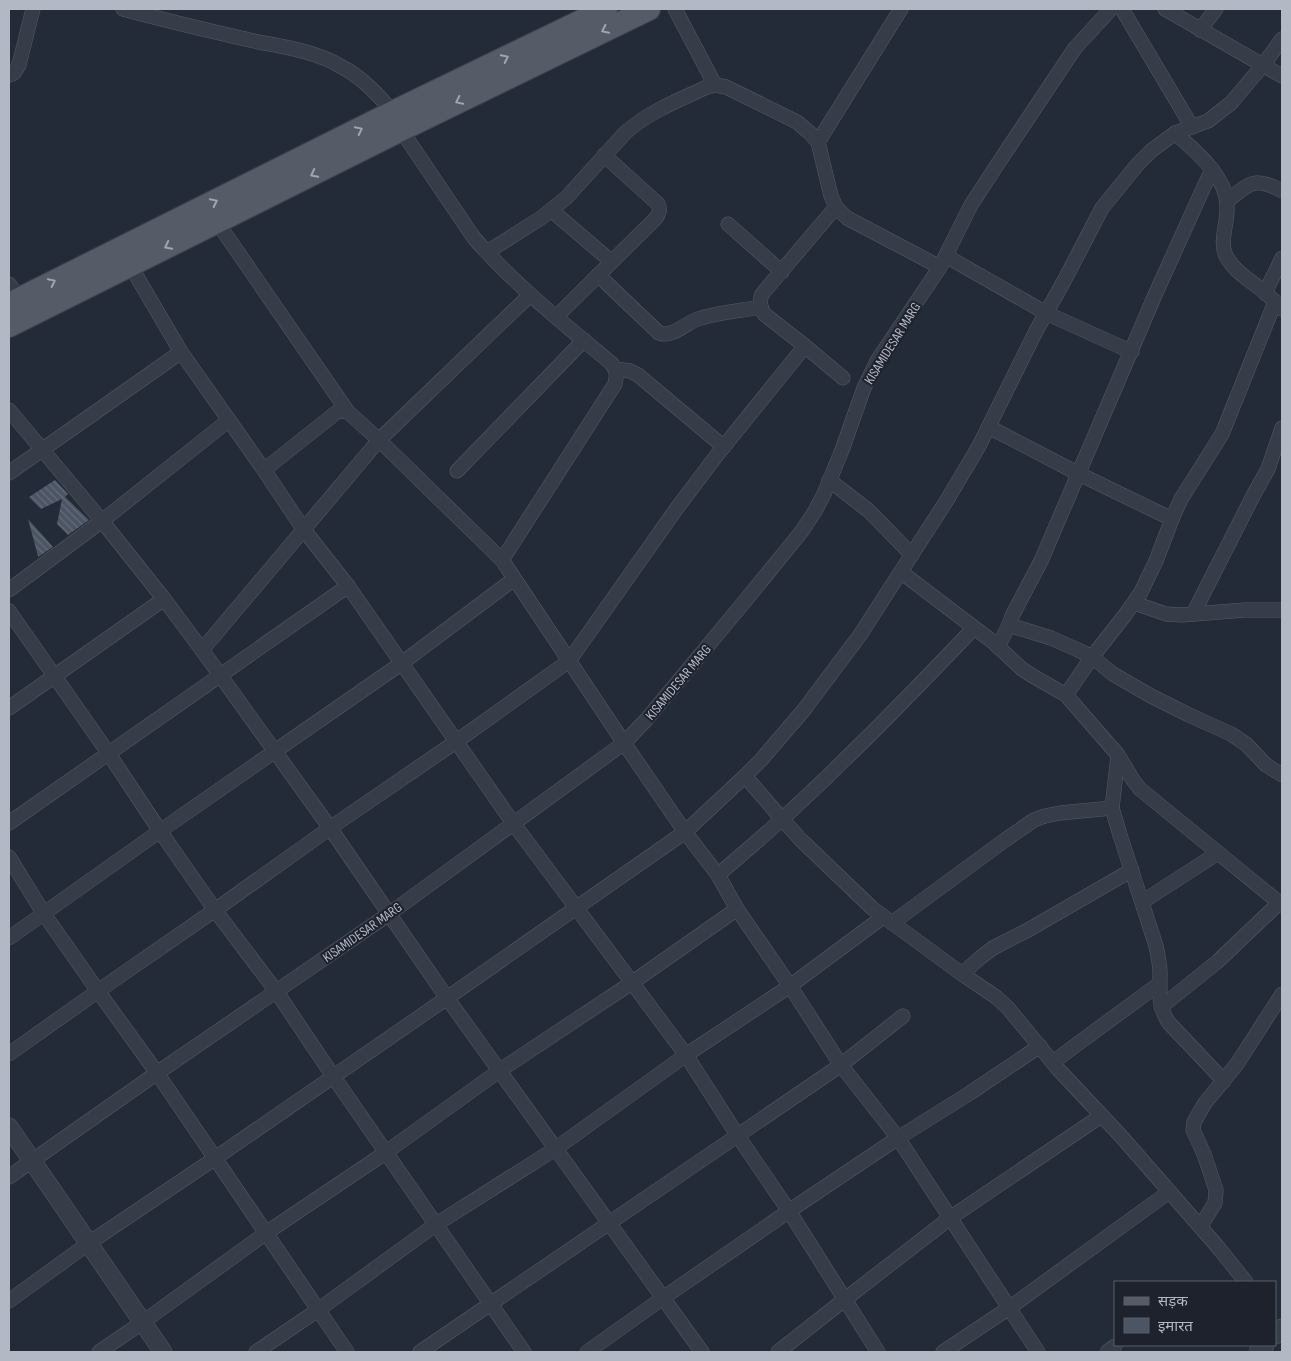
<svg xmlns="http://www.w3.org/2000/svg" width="1291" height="1361" font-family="'Sofia Sans Condensed','Noto Sans Devanagari',sans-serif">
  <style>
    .building { fill: url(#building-back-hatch) }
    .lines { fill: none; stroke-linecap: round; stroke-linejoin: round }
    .minor-casing { stroke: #555b66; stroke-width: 15 }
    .tertiary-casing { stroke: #555b66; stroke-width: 19 }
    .primary-casing { stroke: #404651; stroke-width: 24 }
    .minor { stroke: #373d48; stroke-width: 14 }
    .tertiary { stroke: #373d48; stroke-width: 18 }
    .primary { stroke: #555c68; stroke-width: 22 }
    .oneway { stroke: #9fa6b2 }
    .labels { text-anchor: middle; stroke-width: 4; stroke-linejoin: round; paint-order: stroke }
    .street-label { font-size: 14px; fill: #b2b8c4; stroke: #1d222d }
  </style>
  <defs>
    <pattern id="building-back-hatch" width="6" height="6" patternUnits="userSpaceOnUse" patternTransform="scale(1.25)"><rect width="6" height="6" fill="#4c5563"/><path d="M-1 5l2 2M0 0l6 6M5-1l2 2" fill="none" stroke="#636b78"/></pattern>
  </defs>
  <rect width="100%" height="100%" fill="#242b38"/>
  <!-- building -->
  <g class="building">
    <polygon points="55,480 68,494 65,497 89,520 68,535 57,524 62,499 41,509 29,497"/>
    <polygon points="28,519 53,547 38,557 38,556"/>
  </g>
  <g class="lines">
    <!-- minor casing -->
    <g class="minor-casing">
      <g id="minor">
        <path d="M123,9c44,12 87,22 131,32 29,6 62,10 88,26 21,11 36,28 51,45"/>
        <polyline points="675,9 715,85"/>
        <polyline points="1122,9 1192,127"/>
        <polyline points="1165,9 1282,76"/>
        <polyline points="1200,30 1216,9"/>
        <polyline points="9,75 14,73 19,65 33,9"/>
        <path d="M401,130l73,108c41,47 89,85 137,125 6,7 6,12 4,21l-113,176"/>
        <path d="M1175,133c21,19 52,43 52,74 1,16 -8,34 -1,49 9,17 26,25 39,37 6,4 11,10 17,16"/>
        <polyline points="818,142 901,9"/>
        <path d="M1227,201c23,-18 27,-25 55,-10"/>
        <path d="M836,207l-74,87c-3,8 -2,12 2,20l41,32 38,32"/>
        <polyline points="551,210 612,262"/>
        <polyline points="217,222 348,412"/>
        <polyline points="728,224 782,272"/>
        <path d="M487,252l54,-34 25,-20 59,-65c23,-21 54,-33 82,-46l8,-2 11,2 71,35 13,11 8,9 13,54 5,11 11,11 93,49"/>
        <polyline points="946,256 1046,313 1132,352"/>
        <polyline points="130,265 181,352 264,470 304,530 348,586 513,823 686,1055 738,1136 789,1211 878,1352"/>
        <path d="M598,275l61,58c13,5 27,-10 39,-14 20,-7 42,-8 63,-12"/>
        <polyline points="9,284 19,299"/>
        <polyline points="1265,293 1282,258"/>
        <path d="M556,317l100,-99c3,-5 5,-8 2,-14l-54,-49"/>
        <polyline points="616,369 630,371 638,375 724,447"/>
        <polyline points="9,410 102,521 164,599 202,650 330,828 447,998 702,1352"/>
        <polyline points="989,427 1079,474 1172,519"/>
        <polyline points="264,470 337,412 342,411 348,412 379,440 502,560 624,743 685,832 718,875 737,909 790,986 841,1065 898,1138 1038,1352"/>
        <polyline points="457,471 584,340"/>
        <polyline points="9,473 181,352"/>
        <polyline points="829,480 869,511 912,555"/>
        <polyline points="901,572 993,642 1022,669 1031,675 1066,695 1118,755 1133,780 1140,789 1282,905"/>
        <polyline points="9,590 102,521 229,420"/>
        <polyline points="1134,603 1166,614 1182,615 1245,610 1282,610"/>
        <polyline points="9,611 109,754 160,831 215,910 276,991 333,1076 524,1352"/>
        <polyline points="1193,614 1254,494 1268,469 1282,428"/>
        <polyline points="1009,625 1051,638 1078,650 1092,657 1113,674 1151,696 1189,715 1231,734 1246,744 1266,765 1282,775"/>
        <polyline points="998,647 1009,625 1012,616 1041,561 1155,295 1212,169"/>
        <polyline points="202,650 379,440 530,295"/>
        <polyline points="1066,695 1092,657 1125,615 1141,592 1156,561 1172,519 1181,499 1222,434 1275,302"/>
        <polyline points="9,708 164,599"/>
        <path d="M1118,756l-6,52 8,27 36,111c2,9 4,18 4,27 0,19 -2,34 9,50l55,58"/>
        <polyline points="745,776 782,819 801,840 872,908 962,974 996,997 1008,1008 1058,1069 1120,1135 1217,1246 1246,1282"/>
        <polyline points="9,823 348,586"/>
        <polyline points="9,857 44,914 98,991 157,1073 347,1352"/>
        <path d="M718,875c17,-15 35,-30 52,-45 71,-64 138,-133 204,-202"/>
        <polyline points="1142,902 1218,853"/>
        <polyline points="892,923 1005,840 1034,820 1045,816 1060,813 1112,808"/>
        <polyline points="9,938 160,831 402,663 514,579"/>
        <polyline points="962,974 981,957 993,948 1028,930 1132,870"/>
        <polyline points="1161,1007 1217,962 1279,903"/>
        <polyline points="9,1054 98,991 215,910 330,828 457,741 569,661 677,508 717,455 805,346"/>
        <polyline points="1053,1062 1159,984"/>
        <polyline points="9,1177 157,1073 389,914 624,743 646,720 740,607 802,531 815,511 824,494 842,450 864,388 877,361 940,267 971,205 997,165 1075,48 1111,9"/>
        <polyline points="1200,1227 1215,1203 1216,1190 1204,1154 1193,1130 1194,1122 1205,1103 1237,1064 1282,994"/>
        <polyline points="9,1301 89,1243 214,1159 447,998 685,832 745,776 761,760 803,711 860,635 947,500 979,446 1036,331 1064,281 1102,208 1137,165 1151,151 1175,133 1208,121 1231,103 1263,65 1282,39"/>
        <polyline points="99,1352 143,1322 266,1233 385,1153 499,1071 633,982 737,909"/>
        <polyline points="256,1352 318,1310 435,1225 555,1149 686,1055 790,986 883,917"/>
        <polyline points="420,1352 841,1065 903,1016"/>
        <polyline points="587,1352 663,1298 789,1211 898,1138 970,1093 1040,1046"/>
        <polyline points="778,1352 844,1300 950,1218 1101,1116"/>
        <polyline points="943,1352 1009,1308 1169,1192"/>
        <polyline points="1107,1352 1115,1346"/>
      </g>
    </g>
    <!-- tertiary casing -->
    <g class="tertiary-casing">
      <g id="tertiary">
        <polyline points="9,1127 163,1352"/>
        <polyline points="1275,1335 1282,1328"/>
        <polyline points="1258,1352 1265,1345"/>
      </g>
    </g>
    <!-- primary casing -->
    <g class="primary-casing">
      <g id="primary">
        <polyline points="9,304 393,112 606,9"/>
        <polyline points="9,326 401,130 649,9"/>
      </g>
    </g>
    <!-- minor -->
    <use href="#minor" class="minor"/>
    <!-- tertiary -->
    <use href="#tertiary" class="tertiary"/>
    <!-- primary -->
    <use href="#primary" class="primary"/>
  </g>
  <!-- one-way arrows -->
  <defs><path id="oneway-chevron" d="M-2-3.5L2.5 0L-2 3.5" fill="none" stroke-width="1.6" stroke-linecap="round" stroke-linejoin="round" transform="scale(1.25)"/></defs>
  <g class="oneway">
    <use href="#oneway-chevron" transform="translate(605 30) rotate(154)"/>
    <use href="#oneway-chevron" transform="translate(505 58) rotate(-26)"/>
    <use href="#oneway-chevron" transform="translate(459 101) rotate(154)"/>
    <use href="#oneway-chevron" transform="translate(359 130) rotate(-26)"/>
    <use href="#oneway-chevron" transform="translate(314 174) rotate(153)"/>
    <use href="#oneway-chevron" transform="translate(214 202) rotate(-26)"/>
    <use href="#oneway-chevron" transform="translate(168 246) rotate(153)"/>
    <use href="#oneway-chevron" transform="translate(52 282) rotate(-26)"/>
  </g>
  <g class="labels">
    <!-- street labels -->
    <g class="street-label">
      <text transform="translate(892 343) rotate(-58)" y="5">KISAMIDESAR MARG</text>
      <text transform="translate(678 682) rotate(-50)" y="5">KISAMIDESAR MARG</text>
      <text transform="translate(362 932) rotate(-35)" y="5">KISAMIDESAR MARG</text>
    </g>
  </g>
  <!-- border -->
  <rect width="1291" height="1361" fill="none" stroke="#b2b8c4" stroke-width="20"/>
  <!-- legend -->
  <rect x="1114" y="1281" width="162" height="65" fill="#1d222d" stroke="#595e69"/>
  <rect x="1124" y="1297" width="25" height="8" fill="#555c68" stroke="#595e69"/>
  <text x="1158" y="1306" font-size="15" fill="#b2b8c4">सड़क</text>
  <rect x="1124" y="1318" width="25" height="15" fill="#4c5563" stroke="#595e69"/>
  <text x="1158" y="1331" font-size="15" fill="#b2b8c4">इमारत</text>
</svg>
